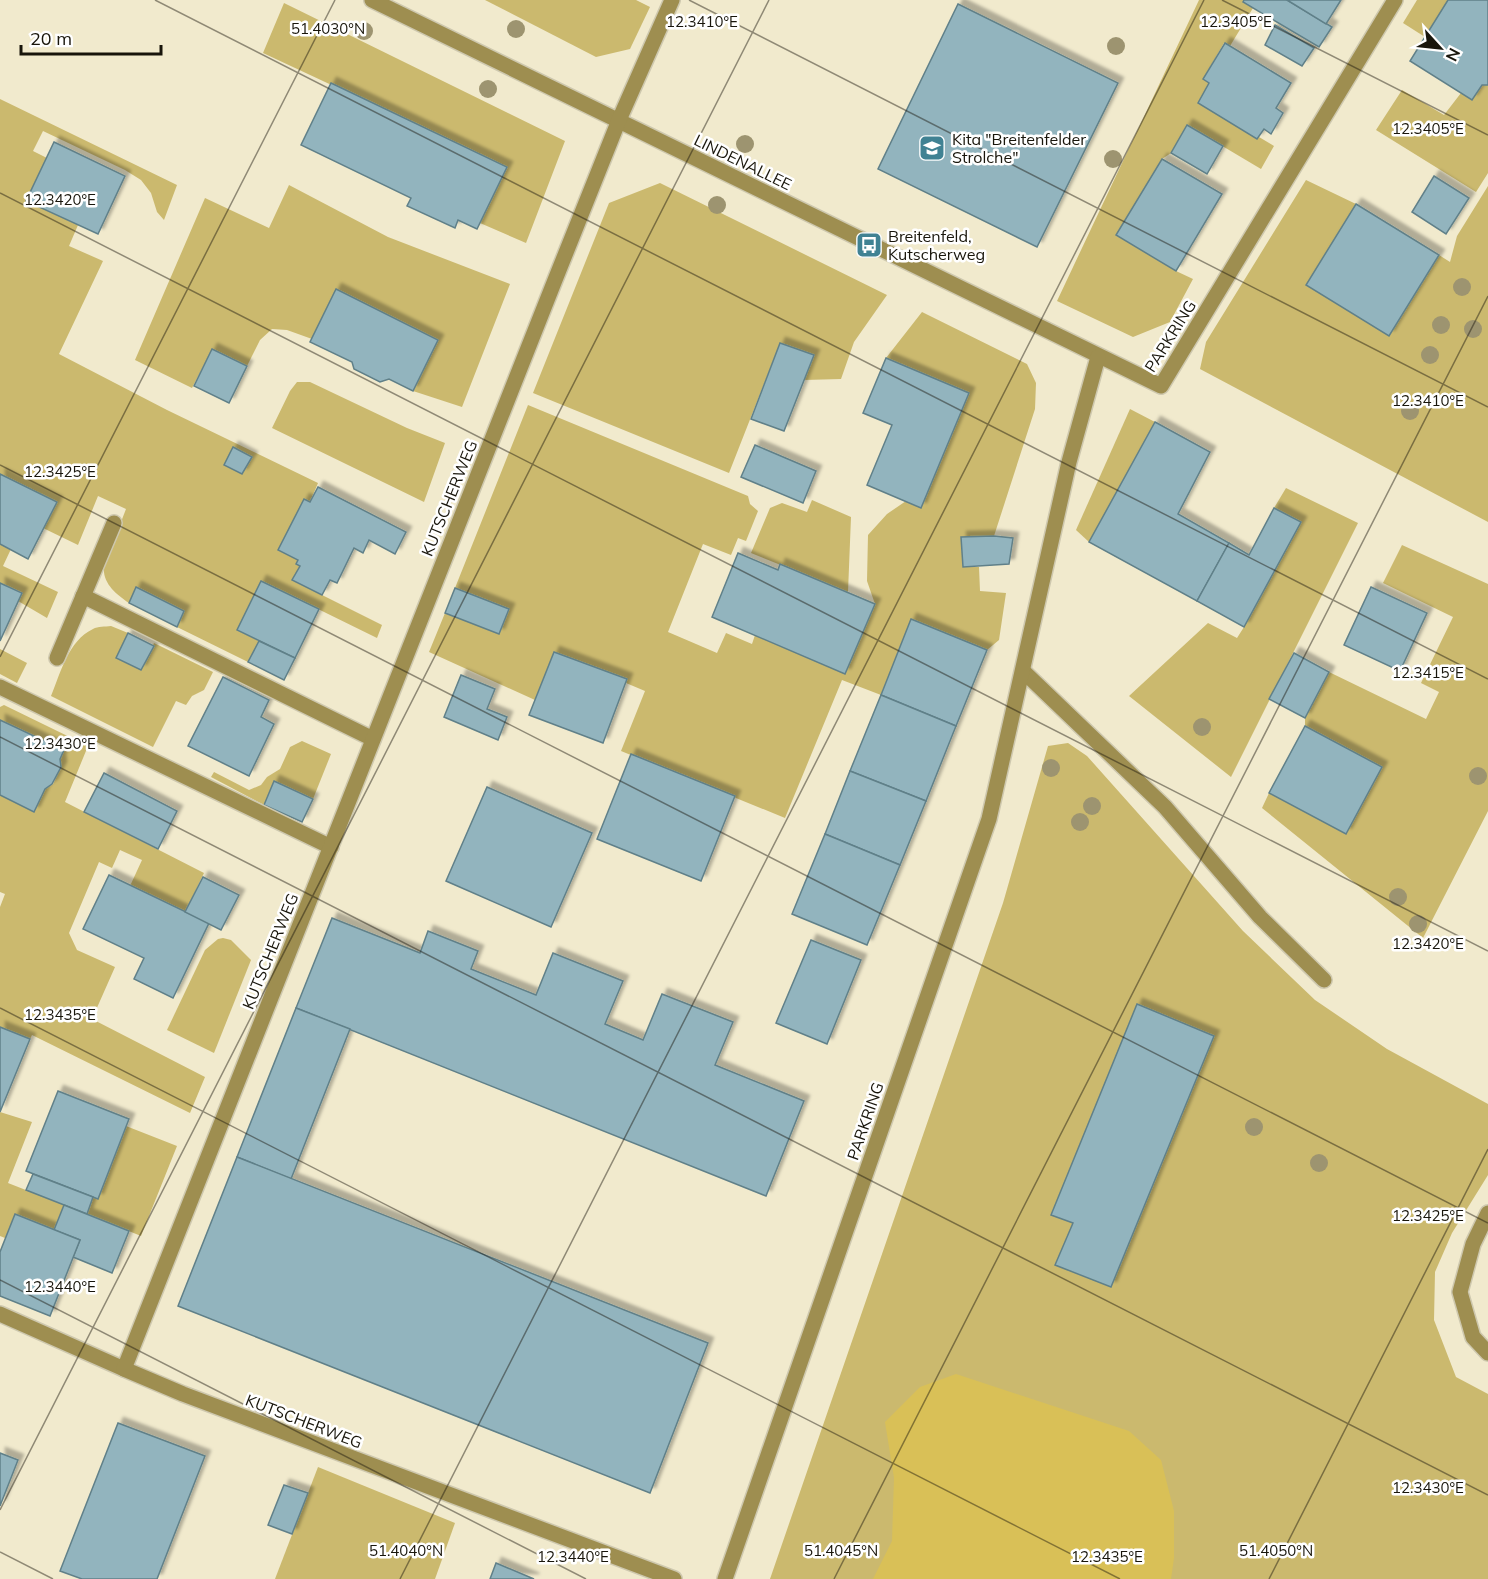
<svg xmlns="http://www.w3.org/2000/svg" width="1488" height="1579" font-family="Mulish,sans-serif">
  <style>
    .green { fill: #cbb96e }
    .water { fill: #d9c057 }
    .building { fill: #92b4be; stroke: #608089; stroke-width: 1.5; filter: url(#shadow) }
    .lines { fill: none; stroke-linecap: round; stroke-linejoin: round }
    .service-casing { stroke: #cec8ae; stroke-width: 18 }
    .minor-casing { stroke: #cec8ae; stroke-width: 18 }
    .service { stroke: #9e8e50; stroke-width: 15 }
    .minor { stroke: #9e8e50; stroke-width: 15 }
    .tree { fill: #9d9470 }
    .ticks { fill: none; stroke: #18150b; stroke-width: 1.5; stroke-opacity: 0.45 }
    .labels { text-anchor: middle; stroke-width: 5; stroke-linejoin: round; paint-order: stroke }
    .poi-label { font-size: 16px; fill: #18150b; stroke: #fff; text-anchor: start }
    .street-label { font-size: 16px; fill: #18150b; stroke: #fff }
    .ticks-label { font-size: 15px; text-anchor: middle; fill: #18150b; stroke: #fff; stroke-width: 5; stroke-linejoin: round; paint-order: stroke }
  </style>
  <defs>
    <filter id="shadow"><feDropShadow dx="5.5" dy="-5.5" stdDeviation="1.5" flood-color="#0004"/></filter>
  </defs>
  <rect width="100%" height="100%" fill="#f1eacd"/>
  <!-- green -->
  <g class="green">
    <polygon points="485,0 636,0 650,7 630,49 596,57"/>
    <polygon points="1199,0 1244,0 1253,8 1230,46 1224,43 1203,79 1209,83 1198,103 1257,139 1259,137 1274,146 1261,169 1187,125 1171,153 1162,159 1117,235 1176,271 1193,279 1170,322 1133,337 1057,301"/>
    <polygon points="1417,0 1448,0 1425,37 1403,23"/>
    <polygon points="284,3 565,141 526,243 480,223 507,167 263,53"/>
    <polygon points="1482,85 1488,85 1488,173 1476,192 1376,130 1402,90 1444,115 1461,93 1472,100"/>
    <path d="M0,99l177,86 -13,35 -7,-8 -6,-19 -10,-13 -16,-10 -82,-39 -10,20 14,7 -20,43 51,24 -9,21 34,15 -44,93 108,56 151,73 -8,19 -6,-2 -26,50 20,10 2,6 -8,14 90,45 -5,13 -116,-57 -24,49 22,11 -11,21 -71,-35 7,-16 -48,-24 -7,16c-13,-9 -27,-20 -25,-37l22,-57 -28,-13 -20,49 -35,-17 13,-26 -56,-28z"/>
    <polygon points="1306,180 1356,204 1306,285 1389,336 1439,255 1450,262 1457,236 1488,186 1488,522 1200,369 1206,342"/>
    <polygon points="660,183 887,295 854,342 841,379 804,380 813,355 780,343 729,473 533,393 609,203"/>
    <polygon points="289,185 388,237 510,284 462,407 413,391 438,340 336,290 312,339 287,330 272,329 260,340 247,366 212,349 192,388 135,360 205,198 269,228"/>
    <polygon points="922,312 1027,364 1036,383 1035,409 994,536 961,538 963,567 979,567 980,591 1006,593 999,640 987,650 881,695 842,680 785,818 621,751 645,691 626,683 626,679 554,652 535,700 429,652 445,613 499,634 509,610 455,588 528,405 748,496 750,504 758,511 746,541 738,538 731,555 703,544 668,632 717,653 726,633 752,644 755,635 845,673 875,604 867,581 868,535 887,514 906,501 921,507 969,393 886,358"/>
    <polygon points="297,382 310,382 407,428 445,443 424,502 272,428 290,391"/>
    <polygon points="1130,409 1155,422 1089,542 1076,530"/>
    <polygon points="1286,488 1358,523 1231,777 1129,696 1208,623 1237,638 1244,627 1274,508"/>
    <polygon points="812,500 851,517 848,592 751,553 770,508 782,503 807,512"/>
    <polygon points="0,544 11,549 3,566 58,592 47,618 18,601 21,592 0,583"/>
    <polygon points="1402,545 1488,584 1488,811 1423,938 1262,808 1269,793 1346,834 1381,768 1305,726 1305,718 1329,672 1426,719 1439,692 1421,683 1453,617 1383,583"/>
    <path d="M111,626l17,7 -12,25 25,12 13,-27 59,29 -9,18 -12,6 -6,9 -10,-4 -23,46 -102,-51c10,-24 17,-55 42,-67 5,-3 12,-2 18,-3z"/>
    <polygon points="0,649 27,663 17,683 0,674"/>
    <polygon points="4,705 88,746 65,802 204,873 185,912 130,886 142,860 120,850 112,868 99,862 69,933 77,950 115,967 92,1019 205,1077 190,1113 32,1035 30,1039 0,1027 0,907 5,894 0,892 0,795 34,811 45,789 53,784 61,767 60,759 64,750 0,720 0,707"/>
    <polygon points="302,741 331,754 313,799 274,781 264,805 211,777 214,772 249,790 261,785 267,777 280,769 290,747"/>
    <polygon points="1068,743 1087,756 1243,931 1315,1000 1387,1049 1488,1104 1488,1175 1452,1233 1435,1272 1434,1320 1456,1377 1488,1394 1488,1579 770,1579 1003,903 1048,746"/>
    <polygon points="223,938 231,940 251,960 214,1053 167,1030 205,950 218,939"/>
    <polygon points="0,1112 32,1122 8,1183 64,1205 54,1230 5,1238 0,1236"/>
    <polygon points="126,1126 177,1146 141,1236 87,1214 93,1197 98,1199"/>
    <polygon points="318,1467 455,1523 435,1579 275,1579"/>
  </g>
  <!-- water -->
  <polygon class="water" points="956,1374 1129,1431 1161,1460 1174,1511 1174,1558 1171,1579 873,1579 892,1541 894,1478 885,1422 920,1387"/>
  <!-- building -->
  <g class="building">
    <polygon points="1244,0 1287,0 1332,27 1319,47 1243,2"/>
    <polygon points="1287,0 1341,0 1326,24"/>
    <polygon points="1448,0 1488,0 1488,85 1482,85 1472,100 1410,61"/>
    <polygon points="958,4 1118,83 1037,247 878,169"/>
    <polygon points="1275,25 1314,48 1302,66 1265,45"/>
    <polygon points="1225,43 1291,83 1276,108 1283,113 1271,134 1264,129 1257,139 1198,103 1209,83 1203,79"/>
    <polygon points="331,83 507,167 477,229 458,220 455,228 407,206 411,198 301,145"/>
    <polygon points="1187,125 1223,146 1207,174 1171,153"/>
    <polygon points="54,142 125,176 98,234 26,201"/>
    <polygon points="1162,159 1222,194 1176,271 1116,235"/>
    <polygon points="1434,176 1469,198 1446,234 1412,212"/>
    <polygon points="1356,204 1439,255 1389,336 1306,285"/>
    <polygon points="336,289 438,340 413,391 389,379 380,382 354,369 352,362 310,342"/>
    <polygon points="780,343 814,355 784,431 751,419"/>
    <polygon points="212,349 247,366 229,403 194,386"/>
    <polygon points="886,358 969,393 921,508 867,485 892,425 863,413"/>
    <polygon points="1155,422 1210,452 1178,514 1229,543 1197,601 1089,542"/>
    <polygon points="755,445 816,471 803,503 741,477"/>
    <polygon points="233,447 252,457 242,474 224,465"/>
    <polygon points="0,474 57,502 28,559 0,544"/>
    <polygon points="318,487 406,532 395,554 369,540 363,553 354,548 337,583 330,580 322,595 292,580 300,566 296,564 298,560 278,550 304,499 310,502"/>
    <polygon points="1274,508 1301,522 1244,627 1197,601 1229,543 1249,555"/>
    <polygon points="994,536 1013,538 1009,564 963,567 961,537"/>
    <polygon points="738,553 778,570 780,564 875,604 845,674 712,617"/>
    <polygon points="261,581 319,609 295,658 237,630"/>
    <polygon points="0,583 22,593 0,641"/>
    <polygon points="136,587 184,611 177,627 129,603"/>
    <polygon points="1371,587 1427,613 1400,671 1344,645"/>
    <polygon points="455,588 509,609 499,634 445,613"/>
    <polygon points="911,619 987,650 956,726 881,695"/>
    <polygon points="128,633 154,646 141,670 116,658"/>
    <polygon points="259,641 295,658 284,680 248,662"/>
    <polygon points="554,652 627,679 603,743 529,715"/>
    <polygon points="1294,653 1329,672 1305,718 1269,699"/>
    <polygon points="461,675 495,689 487,709 507,717 498,740 444,717"/>
    <polygon points="223,677 269,700 261,717 274,724 249,776 188,746"/>
    <polygon points="881,695 956,726 926,801 850,771"/>
    <polygon points="0,720 64,750 60,759 61,767 52,784 45,789 34,812 0,795"/>
    <polygon points="1305,726 1382,767 1346,834 1269,793"/>
    <polygon points="631,754 735,796 701,881 597,839"/>
    <polygon points="850,771 926,801 900,865 825,834"/>
    <polygon points="104,773 177,811 158,849 84,812"/>
    <polygon points="274,781 313,799 302,822 264,805"/>
    <polygon points="487,787 592,833 551,927 446,881"/>
    <polygon points="825,834 900,865 867,945 792,914"/>
    <polygon points="109,875 209,923 173,998 134,979 144,958 83,929"/>
    <polygon points="203,877 239,895 221,930 185,912"/>
    <polygon points="332,918 420,953 428,931 478,951 471,969 536,995 553,953 623,981 605,1024 643,1040 662,994 733,1022 715,1065 804,1101 766,1196 296,1008"/>
    <polygon points="811,940 861,960 827,1044 776,1023"/>
    <polygon points="1137,1004 1214,1036 1111,1287 1055,1265 1073,1223 1051,1215"/>
    <polygon points="296,1008 350,1029 291,1179 237,1157"/>
    <polygon points="0,1027 30,1039 0,1112"/>
    <polygon points="58,1091 129,1119 98,1199 26,1171"/>
    <polygon points="237,1157 708,1343 650,1493 178,1306"/>
    <polygon points="33,1174 93,1197 87,1214 26,1190"/>
    <polygon points="64,1205 129,1231 112,1273 73,1257 80,1240 54,1230"/>
    <polygon points="15,1214 80,1240 50,1316 0,1296 0,1252"/>
    <polygon points="118,1423 205,1456 157,1579 82,1579 60,1571"/>
    <polygon points="0,1453 18,1460 0,1506"/>
    <polygon points="284,1485 308,1493 292,1534 268,1525"/>
    <polygon points="496,1563 534,1579 490,1579"/>
  </g>
  <g class="lines">
    <!-- service casing -->
    <g class="service-casing">
      <g id="service">
        <polyline points="83,596 373,739"/>
        <polyline points="57,658 114,523"/>
        <polyline points="1023,671 1165,807 1260,917 1324,980"/>
        <polyline points="0,687 331,847"/>
        <polyline points="1488,1213 1473,1244 1460,1292 1473,1337 1488,1353"/>
        <polyline points="0,1314 124,1369"/>
      </g>
    </g>
    <!-- minor casing -->
    <g class="minor-casing">
      <g id="minor">
        <polyline points="372,0 1161,386 1395,0"/>
        <polyline points="672,0 619,120 555,280 124,1369 183,1394 674,1579"/>
        <polyline points="725,1579 989,819 1069,462 1098,357"/>
      </g>
    </g>
    <!-- service -->
    <use href="#service" class="service"/>
    <!-- minor -->
    <use href="#minor" class="minor"/>
  </g>
  <!-- trees -->
  <g class="tree">
    <circle cx="516" cy="29" r="9"/>
    <circle cx="364" cy="31" r="9"/>
    <circle cx="1116" cy="46" r="9"/>
    <circle cx="488" cy="89" r="9"/>
    <circle cx="745" cy="144" r="9"/>
    <circle cx="1113" cy="159" r="9"/>
    <circle cx="717" cy="205" r="9"/>
    <circle cx="1462" cy="287" r="9"/>
    <circle cx="1441" cy="325" r="9"/>
    <circle cx="1473" cy="329" r="9"/>
    <circle cx="1430" cy="355" r="9"/>
    <circle cx="1410" cy="411" r="9"/>
    <circle cx="1202" cy="727" r="9"/>
    <circle cx="1051" cy="768" r="9"/>
    <circle cx="1478" cy="776" r="9"/>
    <circle cx="1092" cy="806" r="9"/>
    <circle cx="1080" cy="822" r="9"/>
    <circle cx="1398" cy="897" r="9"/>
    <circle cx="1418" cy="924" r="9"/>
    <circle cx="1254" cy="1127" r="9"/>
    <circle cx="1319" cy="1163" r="9"/>
  </g>
  <!-- ticks -->
  <path class="ticks" d="M155,0l1333,679M689,0l799,407M1222,0l266,135M0,193l1488,758M0,465l1488,758M0,657l335,-657M0,737l1488,758M0,1008l1120,571M0,1280l586,299M0,1510l769,-1510M0,1552l53,27M400,1579l804,-1579M834,1579l654,-1283M1269,1579l219,-430"/>
  <!-- icons -->
  <defs>
    <g id="school-square" transform="scale(1.35)"><rect x="-9" y="-9" width="18" height="18" rx="4" fill="#408293" stroke="#fff"/><path d="M0-5L7-2L0 1L-7-2ZM-4 1L0 2.5L4 1V4Q0 6-4 4Z" fill="#fff"/></g>
    <g id="bus-square" transform="scale(1.35)"><rect x="-9" y="-9" width="18" height="18" rx="4" fill="#408293" stroke="#fff"/><path d="M-5-6H5V4H4V6H2V4H-2V6H-4V4H-5ZM-3.5-4V0h7V-4ZM-3.5 1.2v1.5H-2V1.2ZM2 1.2v1.5H3.5V1.2Z" fill="#fff"/></g>
  </defs>
  <g fill-rule="evenodd">
    <use href="#school-square" x="932" y="148"/>
    <use href="#bus-square" x="869" y="245"/>
  </g>
  <g class="labels">
    <!-- poi labels -->
    <g class="poi-label">
      <text x="952" y="145">Kita "Breitenfelder<tspan x="952" dy="18">Strolche"</tspan></text>
      <text x="888" y="242">Breitenfeld,<tspan x="888" dy="18">Kutscherweg</tspan></text>
    </g>
    <!-- street labels -->
    <g class="street-label">
      <text transform="translate(743 162) rotate(26)" y="6">LINDENALLEE</text>
      <text transform="translate(1170 336) rotate(-58)" y="6">PARKRING</text>
      <text transform="translate(449 498) rotate(-68)" y="6">KUTSCHERWEG</text>
      <text transform="translate(270 951) rotate(-68)" y="6">KUTSCHERWEG</text>
      <text transform="translate(865 1121) rotate(-71)" y="6">PARKRING</text>
      <text transform="translate(304 1421) rotate(21)" y="6">KUTSCHERWEG</text>
    </g>
  </g>
  <g class="ticks-label">
    <text x="702" y="27">12.3410°E</text>
    <text x="1236" y="27">12.3405°E</text>
    <text x="328" y="34">51.4030°N</text>
    <text x="1428" y="134">12.3405°E</text>
    <text x="60" y="205">12.3420°E</text>
    <text x="1428" y="406">12.3410°E</text>
    <text x="60" y="477">12.3425°E</text>
    <text x="1428" y="678">12.3415°E</text>
    <text x="60" y="749">12.3430°E</text>
    <text x="1428" y="949">12.3420°E</text>
    <text x="60" y="1020">12.3435°E</text>
    <text x="1428" y="1221">12.3425°E</text>
    <text x="60" y="1292">12.3440°E</text>
    <text x="1428" y="1493">12.3430°E</text>
    <text x="406" y="1556">51.4040°N</text>
    <text x="841" y="1556">51.4045°N</text>
    <text x="1276" y="1556">51.4050°N</text>
    <text x="573" y="1562">12.3440°E</text>
    <text x="1107" y="1562">12.3435°E</text>
  </g>
  <!-- north arrow -->
  <g transform="translate(1440 48) rotate(117)" stroke="#ffffff" stroke-width="4.5" paint-order="stroke">
  <path d="M0-4.5L10 22L0 15L-10 22Z" fill="#18150b"/>
  <text y="-9" font-size="16" font-weight="bold" text-anchor="middle" fill="#18150b">N</text>
  </g>
  <!-- scale -->
  <path d="M21 45v9h140v-9" fill="none" stroke="#18150b" stroke-width="3"/>
  <text x="30" y="45" font-size="18" fill="#18150b" stroke="#ffffff" stroke-width="4.5" paint-order="stroke">20 m</text>
</svg>
